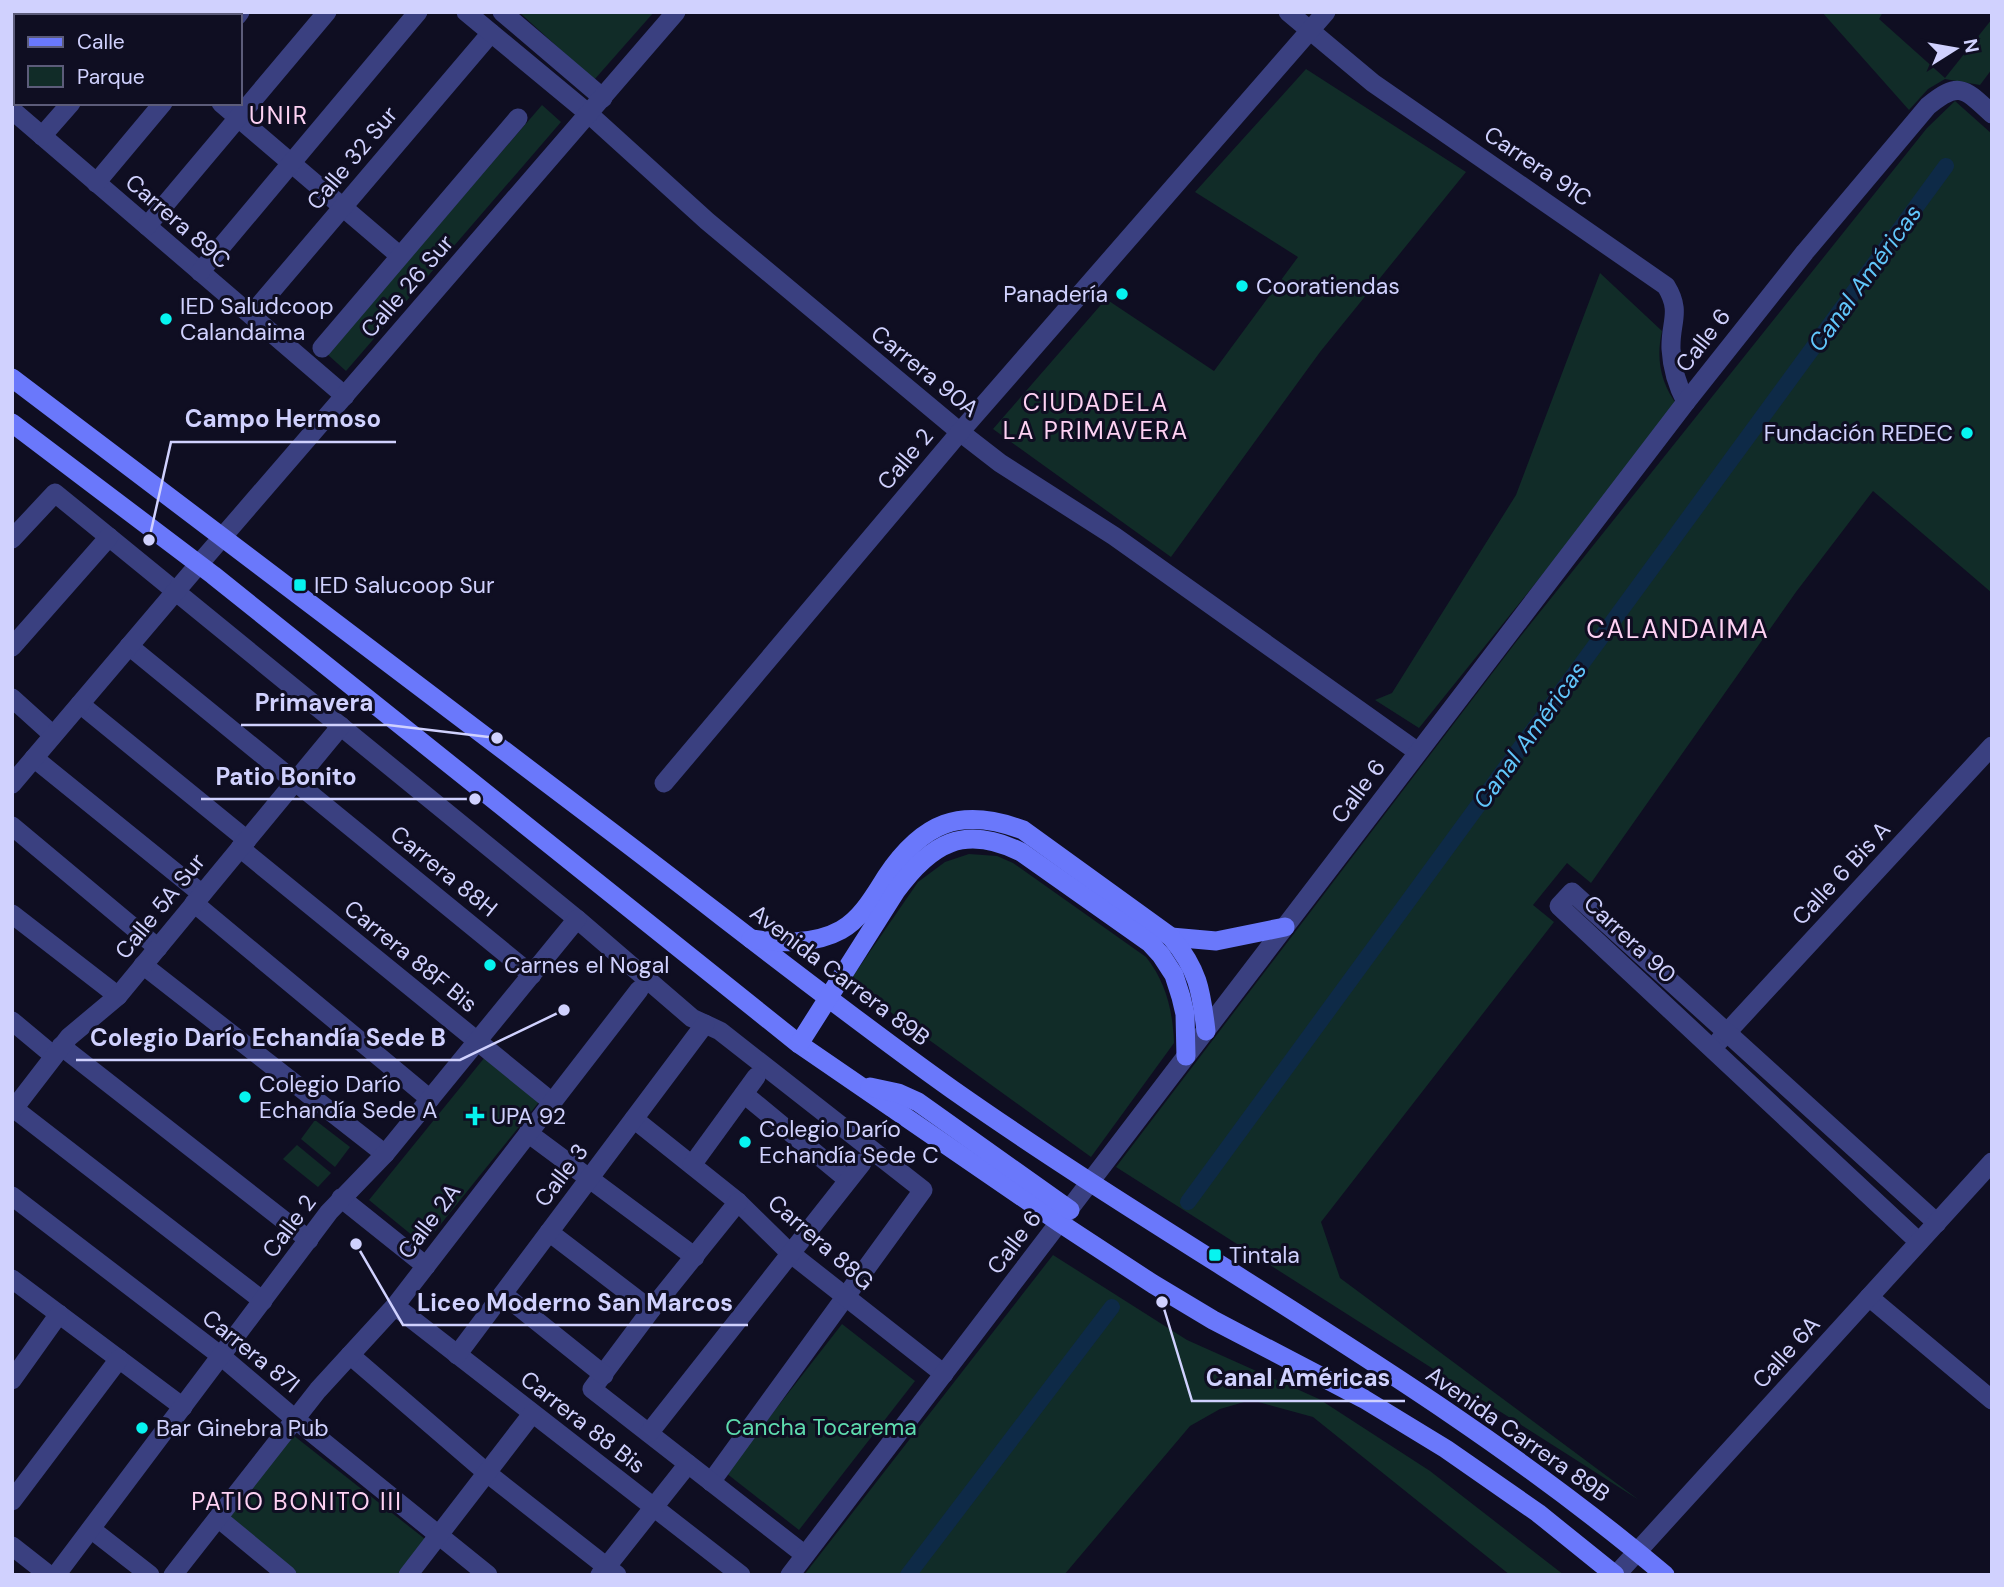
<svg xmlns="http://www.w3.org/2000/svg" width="2004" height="1587" font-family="'DM Sans',sans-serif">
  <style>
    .green { fill: #112c28 }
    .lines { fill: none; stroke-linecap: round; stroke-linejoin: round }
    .canal { stroke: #0e2a47; stroke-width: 16 }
    .minor { stroke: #3a4080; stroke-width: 19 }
    .tertiary { stroke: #3a4080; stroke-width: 19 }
    .secondary { stroke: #6a78fb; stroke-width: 19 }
    .poi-dot { fill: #06f4f0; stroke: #0f0e22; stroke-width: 2.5 }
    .labels { text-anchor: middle; stroke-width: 6; stroke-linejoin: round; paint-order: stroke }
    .street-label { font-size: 23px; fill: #d0d1fe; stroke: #0f0e22 }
    .poi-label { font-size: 23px; fill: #d0d1fe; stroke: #0f0e22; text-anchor: start }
    .park-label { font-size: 23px; fill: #5edcae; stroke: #0f0e22 }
    .neighbourhood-label { font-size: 24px; letter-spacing: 2px; fill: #fed2f3; stroke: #0f0e22 }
    .water-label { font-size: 24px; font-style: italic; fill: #61c6fb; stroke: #0f0e22 }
    .quarter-label { font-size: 26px; letter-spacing: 2px; fill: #fed2f3; stroke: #0f0e22 }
    .leader { fill: none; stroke: #d0d1fe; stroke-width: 2.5 }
    .callout-dot { fill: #d0d1fe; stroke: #0f0e22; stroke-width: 2.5 }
    .callout-label { font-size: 24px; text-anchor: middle; font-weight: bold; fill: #d0d1fe; stroke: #0f0e22; stroke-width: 6; stroke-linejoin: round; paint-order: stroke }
  </style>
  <rect width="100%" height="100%" fill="#0f0e22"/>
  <!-- green -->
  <g class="green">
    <polygon points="519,12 654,12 594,80"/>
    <polygon points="1822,12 1883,12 1879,19 1945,78 1992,19 1992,69 1980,85 1945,79 1928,89 1909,110"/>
    <polygon points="1306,69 1466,172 1320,352 1171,557 993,429 1106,299 1214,371 1298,257 1195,192"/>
    <polygon points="1955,101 1992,134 1992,593 1873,491 1796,592 1591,883 1567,863 1533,905 1554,922 1321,1222 1340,1278 1639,1500 1116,1167 1516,642 1927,128"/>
    <polygon points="542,105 561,122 346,371 327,354"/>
    <path d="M1600,273l62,58c-6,27 -2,52 16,75l-259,322 -44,-28 17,-7 124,-198z"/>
    <path d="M969,854l28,2 16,7 133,94c20,25 27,55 28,86l-83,114 -242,-175 69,-100 27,-20z"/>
    <polygon points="485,1057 539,1102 424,1245 369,1200"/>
    <polygon points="315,1120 350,1147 335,1167 301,1139"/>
    <polygon points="297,1145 331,1173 318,1187 283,1159"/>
    <polygon points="1053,1255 1187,1340 1319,1399 1430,1471 1564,1575 1510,1575 1313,1417 1251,1400 1220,1409 1190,1426 1064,1575 804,1575"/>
    <polygon points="842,1324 915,1381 799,1530 726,1473"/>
    <polygon points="293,1435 425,1539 397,1575 294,1575 226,1521"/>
  </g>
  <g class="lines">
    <!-- canal -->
    <g class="canal">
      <polyline points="1188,1202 1946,166"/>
      <polyline points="908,1575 1112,1307"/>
    </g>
    <!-- minor -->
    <g class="minor">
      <polyline points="115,12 119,16"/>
      <path d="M1288,12l85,71 293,203c16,26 4,36 5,63 1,18 7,38 15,53"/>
      <polyline points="61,16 64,12"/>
      <polyline points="146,16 149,12"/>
      <polyline points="237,16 240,12"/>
      <polyline points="12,73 16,69"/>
      <polyline points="221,103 400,256"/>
      <polyline points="12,110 345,396"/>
      <polyline points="589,114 707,221 960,432 1000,463 1114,536 1418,752"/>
      <polyline points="42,136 71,103"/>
      <polyline points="96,183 163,103"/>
      <polyline points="147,226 327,12"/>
      <polyline points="200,272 418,12"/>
      <polyline points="251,315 491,33"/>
      <polyline points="322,348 518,118"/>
      <polyline points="12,539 55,493 577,919 692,1018 720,1031 923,1190 711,1482"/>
      <polyline points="129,646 532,975"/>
      <polyline points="12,647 109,537"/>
      <polyline points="12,698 53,735"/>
      <polyline points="80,704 247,840"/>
      <polyline points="34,758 202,894"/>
      <polyline points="664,783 960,432 1326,12"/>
      <polyline points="12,826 158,948"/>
      <polyline points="240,848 552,1102"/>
      <polyline points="194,903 430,1099"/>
      <polyline points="12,914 118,996"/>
      <polyline points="143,965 385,1154"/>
      <polyline points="12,1021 54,1056"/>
      <polyline points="1719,1041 1992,746"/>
      <polyline points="61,1046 309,1240"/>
      <polyline points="744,1094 848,1180"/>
      <polyline points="12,1107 263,1301"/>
      <polyline points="12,1111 69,1037 118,996 341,726"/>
      <polyline points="634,1119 738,1202 790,1253 944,1374"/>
      <polyline points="528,1133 695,1257"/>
      <polyline points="692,1165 756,1077"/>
      <path d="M1090,1182l596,-780 119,-150 123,-146c31,-26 37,-17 64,8"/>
      <polyline points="12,1196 221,1356 295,1419 488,1575"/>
      <polyline points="341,1198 426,1266"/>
      <polyline points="738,1202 651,1310 592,1389 805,1555"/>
      <polyline points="549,1232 651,1310"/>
      <polyline points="1919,1242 1559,906 1572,892 1937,1223"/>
      <polyline points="12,1279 183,1407"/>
      <polyline points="503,1294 604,1375"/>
      <polyline points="1869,1297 1992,1400"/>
      <polyline points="395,1306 741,1575"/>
      <polyline points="350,1355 487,1473 617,1575"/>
      <polyline points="457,1355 705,1024"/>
      <polyline points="12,1380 59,1314"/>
      <polyline points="649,1433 862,1163"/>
      <polyline points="12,1501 119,1359"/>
      <polyline points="218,1518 287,1575"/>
      <polyline points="91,1529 150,1575"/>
      <polyline points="12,1546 49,1575"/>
      <polyline points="56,1575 329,1212 385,1154 577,919"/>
      <polyline points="173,1575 318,1390 395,1306 639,990"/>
      <polyline points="408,1575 532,1414"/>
      <polyline points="600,1575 688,1464"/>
    </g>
    <!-- tertiary -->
    <g class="tertiary">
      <polyline points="466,12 589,114"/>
      <polyline points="502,12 603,98"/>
      <polyline points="12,784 187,578 676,12"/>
      <polyline points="790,1575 1090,1182"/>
      <polyline points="1616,1575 1992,1162"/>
    </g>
    <!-- secondary -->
    <g class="secondary">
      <path d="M12,378c200,150 399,301 597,452 115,87 227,177 344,260 235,165 492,299 712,485"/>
      <polyline points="12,423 213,575 799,1044 1060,1223 1153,1284 1213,1320 1364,1399 1446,1449 1538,1513 1615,1575"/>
      <polyline points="1171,937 1216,941 1285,927"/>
      <path d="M751,939c29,4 63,6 90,-9 20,-11 33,-34 45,-53 36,-54 74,-71 137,-47l148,107c27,33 30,52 35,94"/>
      <path d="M799,1044l97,-153c35,-48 68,-67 125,-39l129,91 11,12 13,20 7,22 4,17 1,42"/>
      <polyline points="870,1087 898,1093 918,1102 1070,1210"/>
    </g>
  </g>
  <!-- markers -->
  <g class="poi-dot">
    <circle cx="1242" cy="286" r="7"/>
    <circle cx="1122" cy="294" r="7"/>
    <circle cx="166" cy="319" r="7"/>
    <circle cx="1967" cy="433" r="7"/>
    <rect x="293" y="578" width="14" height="14" rx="3.5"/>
    <circle cx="490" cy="965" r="7"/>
    <circle cx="245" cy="1097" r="7"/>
    <path d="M471.5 1105.5h7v7h7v7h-7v7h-7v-7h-7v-7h7z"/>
    <circle cx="745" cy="1142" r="7"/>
    <rect x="1208" y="1248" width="14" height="14" rx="3.5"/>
    <circle cx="142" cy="1428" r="7"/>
  </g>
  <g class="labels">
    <!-- street labels -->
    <g class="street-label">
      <text transform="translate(352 158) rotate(-50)" y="8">Calle 32 Sur</text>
      <text transform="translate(1538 166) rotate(34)" y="8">Carrera 91C</text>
      <text transform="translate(178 221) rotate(41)" y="8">Carrera 89C</text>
      <text transform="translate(407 286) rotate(-49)" y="8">Calle 26 Sur</text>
      <text transform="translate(1703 340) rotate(-52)" y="8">Calle 6</text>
      <text transform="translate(925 371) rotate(39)" y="8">Carrera 90A</text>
      <text transform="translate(905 459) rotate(-50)" y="8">Calle 2</text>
      <text transform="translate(1358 791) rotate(-53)" y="8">Calle 6</text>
      <text transform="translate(444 871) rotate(39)" y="8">Carrera 88H</text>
      <text transform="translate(1841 873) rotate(-47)" y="8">Calle 6 Bis A</text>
      <text transform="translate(160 906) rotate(-51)" y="8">Calle 5A Sur</text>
      <text transform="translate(1630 939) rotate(43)" y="8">Carrera 90</text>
      <text transform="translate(411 956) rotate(39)" y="8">Carrera 88F Bis</text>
      <text transform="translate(840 975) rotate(37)" y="8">Avenida Carrera 89B</text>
      <text transform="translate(561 1175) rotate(-53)" y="8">Calle 3</text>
      <text transform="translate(429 1221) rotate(-53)" y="8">Calle 2A</text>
      <text transform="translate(289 1226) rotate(-53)" y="8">Calle 2</text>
      <text transform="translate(821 1242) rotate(41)" y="8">Carrera 88G</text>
      <text transform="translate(1014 1242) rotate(-53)" y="8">Calle 6</text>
      <text transform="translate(251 1351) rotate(39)" y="8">Carrera 87I</text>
      <text transform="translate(1786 1352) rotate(-48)" y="8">Calle 6A</text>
      <text transform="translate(583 1422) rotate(38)" y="8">Carrera 88 Bis</text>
      <text transform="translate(1518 1434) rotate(35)" y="8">Avenida Carrera 89B</text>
    </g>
    <!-- poi labels -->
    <g class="poi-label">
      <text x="1256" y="294">Cooratiendas</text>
      <text x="1108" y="302" text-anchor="end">Panadería</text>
      <text x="180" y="314">IED Saludcoop<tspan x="180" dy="26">Calandaima</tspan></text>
      <text x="1953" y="441" text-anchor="end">Fundación REDEC</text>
      <text x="314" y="593">IED Salucoop Sur</text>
      <text x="504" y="973">Carnes el Nogal</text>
      <text x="259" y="1092">Colegio Darío<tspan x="259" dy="26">Echandía Sede A</tspan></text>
      <text x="491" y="1124">UPA 92</text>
      <text x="759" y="1137">Colegio Darío<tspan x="759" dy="26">Echandía Sede C</tspan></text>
      <text x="1229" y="1263">Tintala</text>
      <text x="156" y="1436">Bar Ginebra Pub</text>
    </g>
    <!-- park labels -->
    <g class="park-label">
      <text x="821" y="1435">Cancha Tocarema</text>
    </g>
    <!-- neighbourhood labels -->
    <g class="neighbourhood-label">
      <text x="279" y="124">UNIR</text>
      <text x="1096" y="411">CIUDADELA<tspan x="1096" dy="28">LA PRIMAVERA</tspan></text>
      <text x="297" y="1510">PATIO BONITO III</text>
    </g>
    <!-- water labels -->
    <g class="water-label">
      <text transform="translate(1865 278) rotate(-54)" y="8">Canal Américas</text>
      <text transform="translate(1530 735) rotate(-54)" y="8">Canal Américas</text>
    </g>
    <!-- quarter labels -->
    <g class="quarter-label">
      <text x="1678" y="638">CALANDAIMA</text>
    </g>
  </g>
  <!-- callouts -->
  <path class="leader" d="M149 540L171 442H396M497 738L388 725H241M475 799L370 799H201M564 1010L460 1060H76M356 1244L403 1325H748M1162 1302L1192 1401H1405"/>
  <g class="callout-dot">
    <circle cx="149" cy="540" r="7"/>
    <circle cx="497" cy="738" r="7"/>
    <circle cx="475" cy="799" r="7"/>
    <circle cx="564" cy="1010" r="7"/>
    <circle cx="356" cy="1244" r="7"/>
    <circle cx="1162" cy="1302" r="7"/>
  </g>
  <g class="callout-label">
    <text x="283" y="427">Campo Hermoso</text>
    <text x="314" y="711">Primavera</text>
    <text x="286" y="785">Patio Bonito</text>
    <text x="268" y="1046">Colegio Darío Echandía Sede B</text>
    <text x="575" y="1311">Liceo Moderno San Marcos</text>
    <text x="1298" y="1386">Canal Américas</text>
  </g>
  <!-- border -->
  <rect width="2004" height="1587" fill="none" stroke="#d0d1fe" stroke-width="28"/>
  <!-- legend -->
  <rect x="14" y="14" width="228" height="91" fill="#0f0e22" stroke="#5c5c7a" stroke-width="2"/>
  <rect x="28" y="37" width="35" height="10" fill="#6a78fb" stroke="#5c5c7a" stroke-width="2"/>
  <text x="77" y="49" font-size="21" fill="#d0d1fe">Calle</text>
  <rect x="28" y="66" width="35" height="21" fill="#112c28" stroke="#5c5c7a" stroke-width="2"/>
  <text x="77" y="84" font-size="21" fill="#d0d1fe">Parque</text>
  <!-- north arrow -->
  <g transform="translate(1955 49) rotate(79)" stroke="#0f0e22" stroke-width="5" paint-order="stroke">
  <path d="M0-5L12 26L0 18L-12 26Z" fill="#d0d1fe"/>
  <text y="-10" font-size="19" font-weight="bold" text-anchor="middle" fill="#d0d1fe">N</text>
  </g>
</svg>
